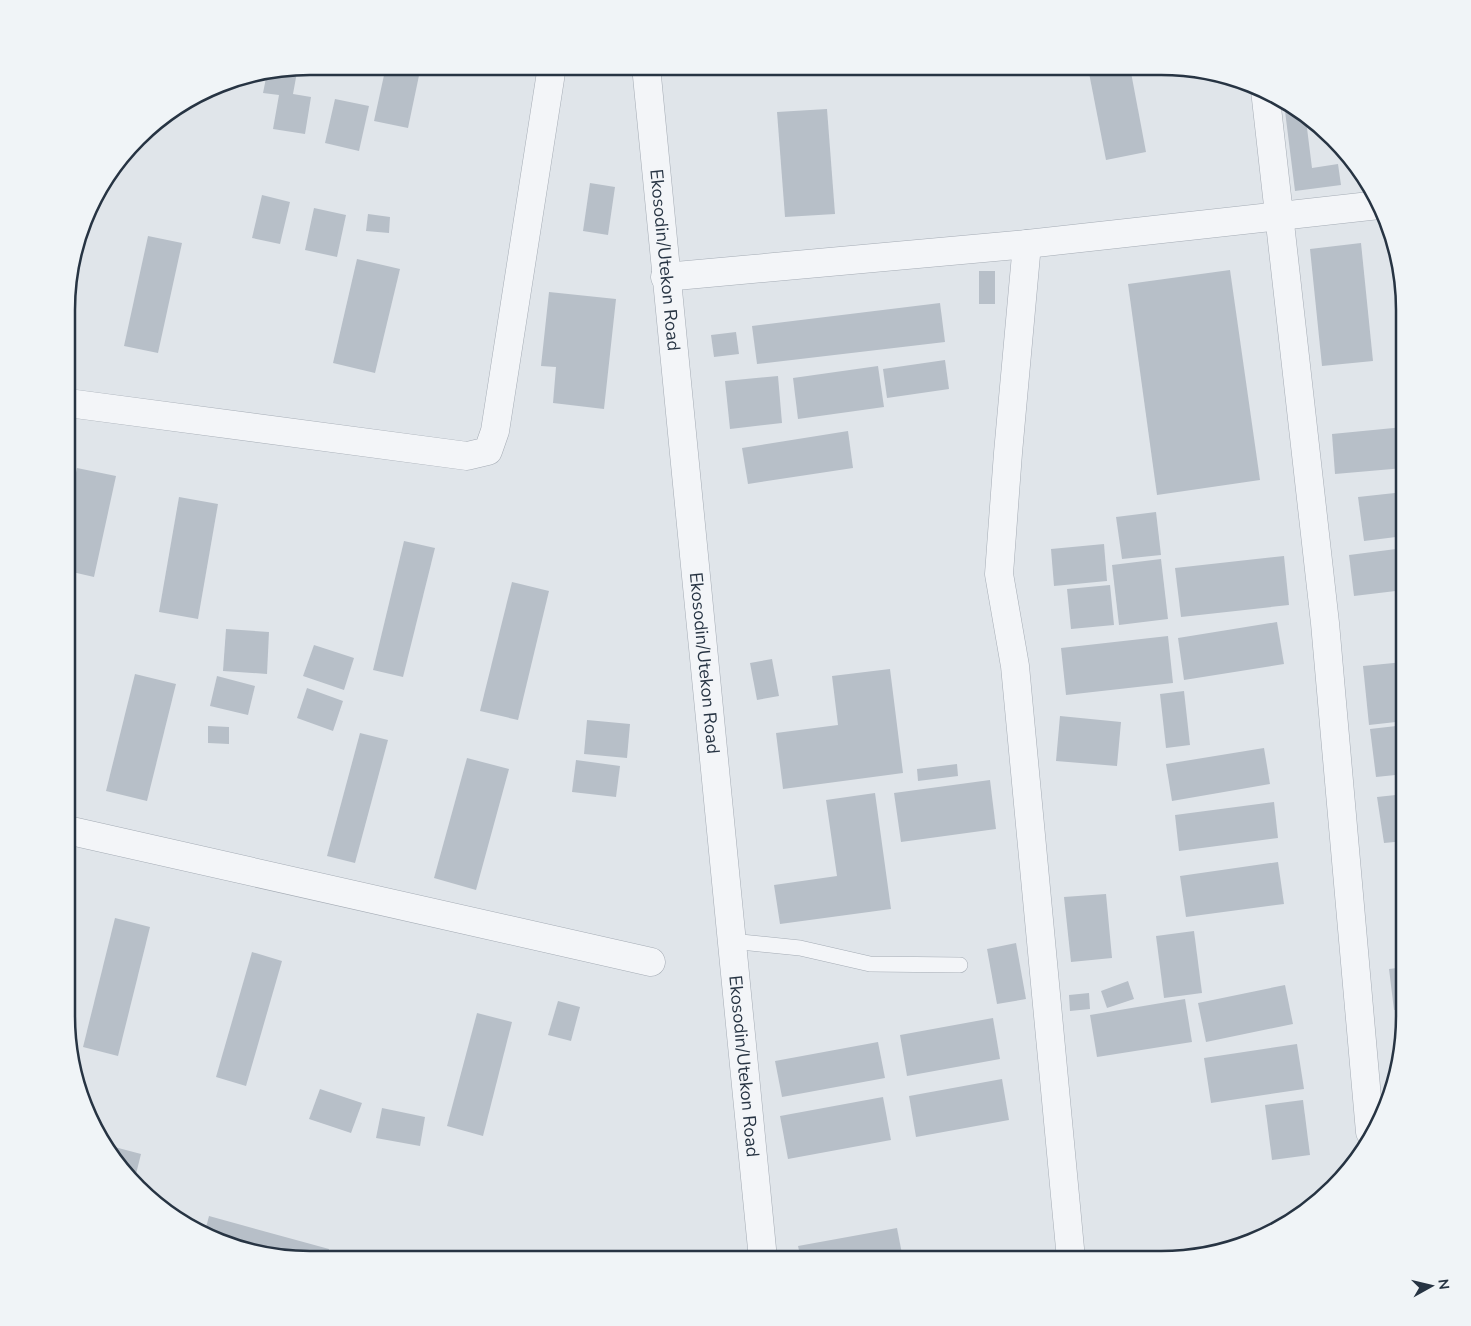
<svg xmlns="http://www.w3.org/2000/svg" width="1471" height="1326" font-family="'Nunito Sans',sans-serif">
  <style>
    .building { fill: #b7bfc8 }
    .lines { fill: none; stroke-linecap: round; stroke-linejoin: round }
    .service-casing { stroke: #a5acb5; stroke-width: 16 }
    .minor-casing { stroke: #a5acb5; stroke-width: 29 }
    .service { stroke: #f3f5f8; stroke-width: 15 }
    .minor { stroke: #f3f5f8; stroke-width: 28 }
    .labels { text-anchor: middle; stroke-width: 4; stroke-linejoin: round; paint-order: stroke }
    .street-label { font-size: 18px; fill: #273443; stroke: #f0f4f7 }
    .rim { fill: none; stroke: #273443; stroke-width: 2.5 }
  </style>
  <rect width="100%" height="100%" fill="#e0e5ea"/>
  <!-- building -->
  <g class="building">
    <polygon points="386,66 421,66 408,128 374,121"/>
    <polygon points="1075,67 1099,67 1099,70 1076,74"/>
    <polygon points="1123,67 1130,67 1146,152 1106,160 1089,73"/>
    <polygon points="285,70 297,72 293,94 311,97 305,134 273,129 279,95 263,93 267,73"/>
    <polygon points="335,99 369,106 359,151 325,143"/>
    <polygon points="1284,103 1306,120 1312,168 1338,164 1341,185 1295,191"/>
    <polygon points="827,109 835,214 785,217 777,112"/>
    <polygon points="590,183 615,187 608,235 583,231"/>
    <polygon points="262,195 290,202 280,244 252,238"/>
    <polygon points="314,208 346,215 337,257 305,250"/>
    <polygon points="368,214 390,217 389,233 366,231"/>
    <polygon points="148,236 182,243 158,353 124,346"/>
    <polygon points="1361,243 1373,361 1322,366 1310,249"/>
    <polygon points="1393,250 1404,294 1404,347 1403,347"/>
    <polygon points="357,259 400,269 375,373 333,363"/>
    <polygon points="1230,270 1260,480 1157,495 1128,284"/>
    <rect x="979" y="271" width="16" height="33"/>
    <polygon points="549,292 616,299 604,409 553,403 556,367 541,366"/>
    <polygon points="940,303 945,342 757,364 752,326"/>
    <polygon points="736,332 739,354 714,357 711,335"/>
    <polygon points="945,360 949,389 887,398 883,369"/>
    <polygon points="878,366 884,407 798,419 793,378"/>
    <polygon points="778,376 782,423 730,429 725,381"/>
    <polygon points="1404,427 1404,468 1335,474 1332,434"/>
    <polygon points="848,431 853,468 748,484 742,448"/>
    <polygon points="77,468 116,476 94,577 68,571 68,509"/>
    <polygon points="1404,492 1404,536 1364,541 1358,497"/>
    <polygon points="179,497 218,504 198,619 159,612"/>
    <polygon points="1156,512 1161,555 1122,559 1116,517"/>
    <polygon points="404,541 435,548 403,677 373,670"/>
    <polygon points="1104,544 1107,581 1054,586 1051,549"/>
    <polygon points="1404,548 1404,590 1354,596 1349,555"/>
    <polygon points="1284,556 1289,605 1181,617 1175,568"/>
    <polygon points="1161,559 1168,619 1119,625 1112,565"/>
    <polygon points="512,582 549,591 518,720 480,711"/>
    <polygon points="1110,585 1114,625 1071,629 1067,589"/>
    <polygon points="1277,622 1284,664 1184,680 1178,638"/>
    <polygon points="226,629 269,632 267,674 223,671"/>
    <polygon points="1168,636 1173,683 1066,695 1061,648"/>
    <polygon points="314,645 354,658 344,690 303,676"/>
    <polygon points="772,659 779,696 757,700 750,663"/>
    <polygon points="1404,662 1405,721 1369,725 1363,666"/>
    <polygon points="890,669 903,773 783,789 776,733 838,725 832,676"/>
    <polygon points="135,674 176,684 147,801 106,791"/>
    <polygon points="217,676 255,686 248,715 210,706"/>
    <polygon points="307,688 343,701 333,731 297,718"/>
    <polygon points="1184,691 1190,745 1166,748 1160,694"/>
    <polygon points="1060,716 1121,722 1117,766 1056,761"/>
    <polygon points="587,720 630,724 627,758 584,754"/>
    <polygon points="1405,725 1405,774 1376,777 1370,729"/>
    <polygon points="208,726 229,727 229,744 208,743"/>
    <polygon points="360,733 388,740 355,863 327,856"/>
    <polygon points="1264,748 1270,784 1172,801 1166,764"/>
    <polygon points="467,758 509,769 476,890 434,878"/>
    <polygon points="576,760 620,766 616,797 572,792"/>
    <polygon points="957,764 958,776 918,781 917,769"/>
    <polygon points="990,780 996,829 901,842 894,793"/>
    <polygon points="875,793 891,909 780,924 774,885 837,876 826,800"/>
    <polygon points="1405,794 1405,841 1384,843 1377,797"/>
    <polygon points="1274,802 1278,838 1179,851 1175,815"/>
    <polygon points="1278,862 1284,904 1186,917 1180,876"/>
    <polygon points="1106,894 1112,958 1071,962 1064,897"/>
    <polygon points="115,918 150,927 118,1056 83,1047"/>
    <polygon points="1194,931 1202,993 1164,998 1156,936"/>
    <polygon points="1016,943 1026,999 997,1004 987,949"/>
    <polygon points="252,952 282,961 246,1086 216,1077"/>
    <polygon points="1405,967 1405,1009 1394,1010 1389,969"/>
    <polygon points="1128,981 1134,999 1107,1008 1101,991"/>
    <polygon points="1285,985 1293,1024 1206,1042 1198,1003"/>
    <polygon points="1089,993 1090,1009 1070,1011 1069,995"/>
    <polygon points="1185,999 1192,1042 1097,1057 1090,1015"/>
    <polygon points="558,1001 580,1007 571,1041 548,1035"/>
    <polygon points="477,1013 512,1022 483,1136 447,1126"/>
    <polygon points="993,1018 1000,1059 907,1076 900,1035"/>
    <polygon points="878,1042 885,1078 782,1097 775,1061"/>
    <polygon points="1297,1044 1304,1089 1211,1103 1204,1058"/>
    <polygon points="1002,1079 1009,1120 916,1137 909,1096"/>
    <polygon points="320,1089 362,1103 351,1133 309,1119"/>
    <polygon points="883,1097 891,1140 788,1159 780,1116"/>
    <polygon points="1303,1100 1310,1155 1272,1160 1265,1105"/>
    <polygon points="382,1108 425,1117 420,1146 376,1138"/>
    <polygon points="107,1145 141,1154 134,1182 127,1177"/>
    <polygon points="209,1216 329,1249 327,1260 310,1260 204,1235"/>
    <polygon points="897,1228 903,1259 801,1259 798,1246"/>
  </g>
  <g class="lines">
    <!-- service casing -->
    <g class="service-casing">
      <polyline id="service" points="731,941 800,948 870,964 960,965"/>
    </g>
    <!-- minor casing -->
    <g class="minor-casing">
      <g id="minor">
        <path id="s1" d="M646,66l117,1193"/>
        <polyline points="1265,90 1325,623 1370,1132"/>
        <polyline points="1027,244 1008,453 999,574 1015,666 1071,1259"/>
        <polyline points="665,277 1027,244 1379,205"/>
        <polyline points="68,403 467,456 488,451 495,431 552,66"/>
        <polyline points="67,830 651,962"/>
      </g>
    </g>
    <!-- service -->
    <use href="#service" class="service"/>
    <!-- minor -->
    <use href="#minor" class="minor"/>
  </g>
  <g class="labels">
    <!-- street labels -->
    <g class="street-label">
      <text dy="6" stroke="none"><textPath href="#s1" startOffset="195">Ekosodin/Utekon Road</textPath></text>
      <text dy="6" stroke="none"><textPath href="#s1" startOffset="600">Ekosodin/Utekon Road</textPath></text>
      <text dy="6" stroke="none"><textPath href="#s1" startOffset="1005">Ekosodin/Utekon Road</textPath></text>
    </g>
  </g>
  <!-- crop -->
  <path d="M0 0H1471V1326H0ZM310 75H1161A235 235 0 0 1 1396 310V1016A235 235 0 0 1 1161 1251H310A235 235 0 0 1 75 1016V310A235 235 0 0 1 310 75Z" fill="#f0f4f7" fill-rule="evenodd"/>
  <path class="rim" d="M310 75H1161A235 235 0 0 1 1396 310V1016A235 235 0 0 1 1161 1251H310A235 235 0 0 1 75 1016V310A235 235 0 0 1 310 75Z"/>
  <!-- north arrow -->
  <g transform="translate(1431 1286) rotate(82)" stroke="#f0f4f7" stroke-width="4" paint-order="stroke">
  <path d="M0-4L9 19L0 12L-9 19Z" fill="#273443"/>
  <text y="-8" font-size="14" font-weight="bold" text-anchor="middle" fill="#273443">N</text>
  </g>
</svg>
